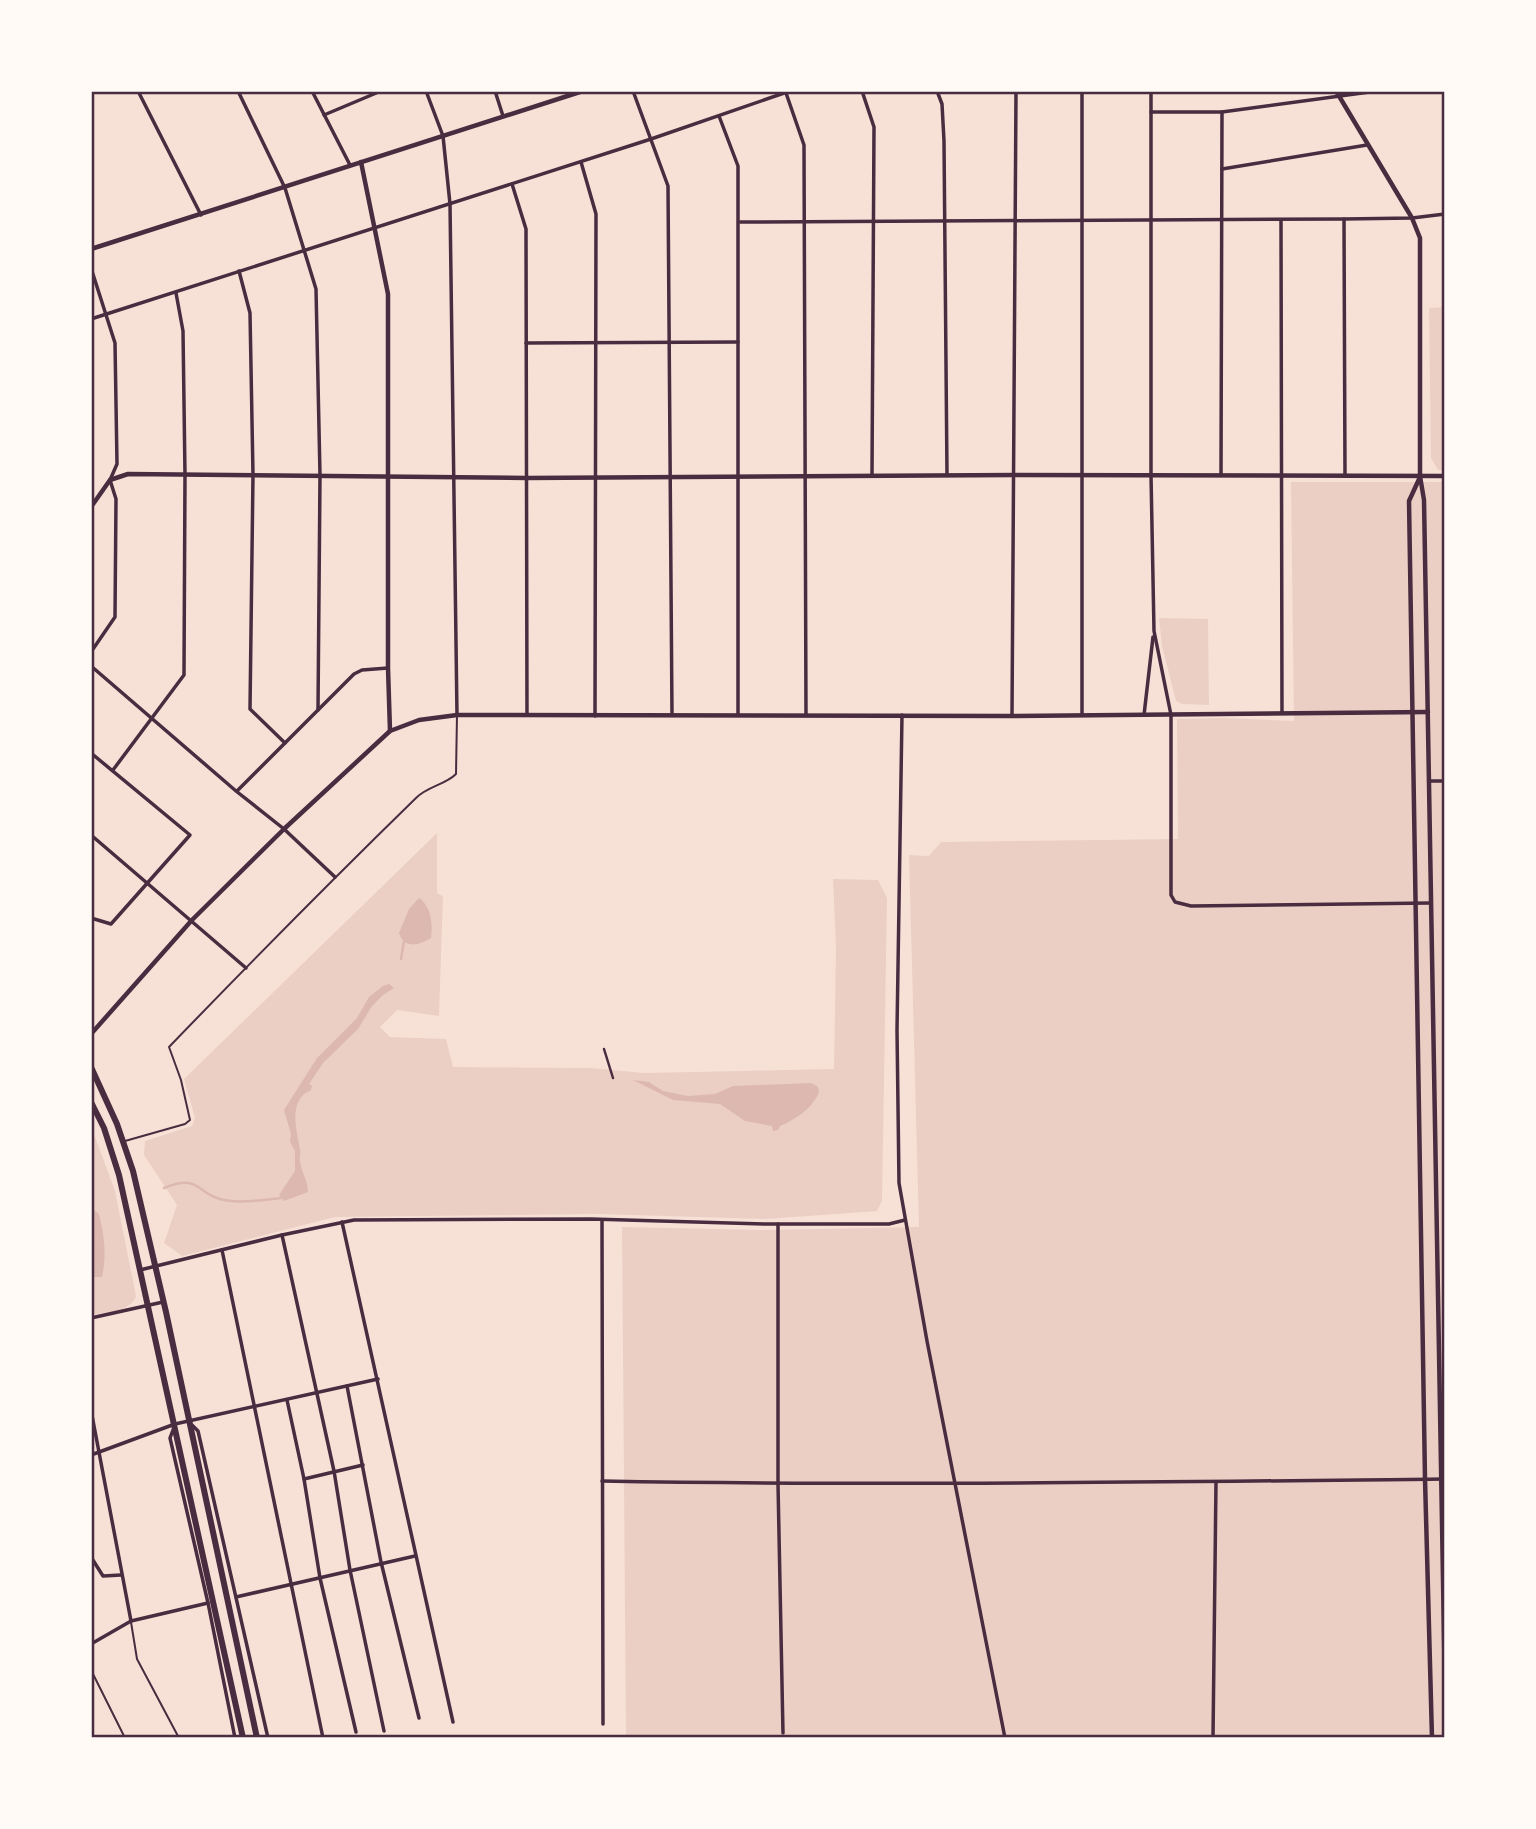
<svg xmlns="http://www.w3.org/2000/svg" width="1536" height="1829" font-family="'DM Sans',sans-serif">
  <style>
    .green { fill: #ebcfc5 }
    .water { fill: #dcb8b0 }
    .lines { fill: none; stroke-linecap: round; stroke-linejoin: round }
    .stream { stroke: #dcb8b0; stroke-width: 2.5 }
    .service { stroke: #4a2c40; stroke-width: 2 }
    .pedestrian { stroke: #4a2c40; stroke-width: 2.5 }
    .minor { stroke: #4a2c40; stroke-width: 3.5 }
    .tertiary { stroke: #4a2c40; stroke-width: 4.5 }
    .primary { stroke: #4a2c40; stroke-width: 6 }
    .neatline { fill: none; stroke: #4a2c40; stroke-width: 2.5 }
  </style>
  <rect width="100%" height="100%" fill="#f7e1d7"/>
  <!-- green -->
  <g class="green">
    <polygon points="1445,307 1445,470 1438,470 1431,458 1429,308"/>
    <polygon points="1291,482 1445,482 1445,1738 626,1738 622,1227 765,1230 919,1227 909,855 929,856 941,842 1178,839 1177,719 1222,718 1294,721"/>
    <polygon points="1159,618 1208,619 1209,705 1182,704 1176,701 1162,646"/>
    <polygon points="437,833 437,893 443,896 439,1016 397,1010 380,1027 390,1037 446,1039 453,1067 591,1068 644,1073 834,1069 836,947 833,879 878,880 887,898 882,1201 877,1211 766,1219 598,1214 335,1217 182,1256 164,1243 177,1205 144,1155 145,1141 192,1126 195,1118 184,1079"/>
    <path d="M91,1126l24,65 21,105c-5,16 -30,16 -45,19z"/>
  </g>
  <!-- water -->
  <g class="water">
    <path d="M419,898c12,8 14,26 12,40 -12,7 -26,12 -32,-5l10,-24z"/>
    <path d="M389,984l5,4 -11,7 -11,11 -14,23 -35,34 -14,21 3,2 -1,4c-24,10 -14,41 -11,59 1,4 -1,8 0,11 0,10 8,20 8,32l-24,9 -5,-6 16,-24v-20l-5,-9 1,-8 -7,-24 33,-52 40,-40 12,-21 14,-11z"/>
    <path d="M633,1080l16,2 14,9 25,5 27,-2 18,-8 78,-3 7,4 1,5c-6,16 -23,27 -39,34l-2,4 -5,1 -1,-5 -27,-5 -25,-17 -47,-4z"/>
    <path d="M91,1208l8,6c5,22 8,40 3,63h-11z"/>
  </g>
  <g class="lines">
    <!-- stream -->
    <g class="stream">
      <polyline points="401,959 404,941"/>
      <path d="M164,1188c36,-14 31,4 56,11 16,5 44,1 61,-1"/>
    </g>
    <!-- service -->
    <g class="service">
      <path d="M125,1141l60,-17 5,-4 -9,-40 -12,-33c81,-84 163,-167 247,-249 12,-12 29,-13 40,-24l1,-59"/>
      <polyline points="131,1622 137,1659 179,1738"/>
      <polyline points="91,1670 125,1738"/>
    </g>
    <!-- pedestrian -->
    <polyline class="pedestrian" points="604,1049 613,1078"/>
    <!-- minor -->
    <g class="minor">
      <polyline points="138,91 201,215"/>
      <polyline points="238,91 285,188 316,289 320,475 318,710"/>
      <polyline points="312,91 350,165"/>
      <polyline points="426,91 443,136 450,204 457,715"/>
      <polyline points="495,91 503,116"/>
      <polyline points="633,91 668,186 672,715"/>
      <polyline points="862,91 874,127 872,475"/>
      <polyline points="937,91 942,104 944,141 947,475"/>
      <polyline points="1082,91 1082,715"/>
      <polyline points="1151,91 1151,475 1154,631 1171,715 1171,895 1175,902 1191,906 1430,903"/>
      <polyline points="786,93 804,145 806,714"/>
      <polyline points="1151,112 1222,112 1377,91"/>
      <polyline points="324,115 381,91"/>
      <polyline points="719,116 738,166 738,715"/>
      <polyline points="581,162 596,214 595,716"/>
      <polyline points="1222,169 1367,145"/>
      <polyline points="512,184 526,229 527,715"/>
      <polyline points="1344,219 1345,475"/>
      <polyline points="1281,220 1282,713"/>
      <polyline points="740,222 1344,219 1412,218 1445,214"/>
      <polyline points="91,268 115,343 117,464 110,480 116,499 115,617 91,652"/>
      <polyline points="239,271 250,313 253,475 250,709 285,743"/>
      <polyline points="91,319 651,139 790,91"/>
      <polyline points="526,343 738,342"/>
      <polyline points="1221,475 1222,112"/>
      <polyline points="91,666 236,791 284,829 335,877"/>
      <polyline points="902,715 897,1030 899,1183 927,1341 1005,1738"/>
      <polyline points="1012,715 1016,91"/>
      <polyline points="1144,715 1153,637"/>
      <polyline points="91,753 190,835 111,924 91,918"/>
      <polyline points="113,770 184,675 185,475 183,331 176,293"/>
      <polyline points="1429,781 1445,781"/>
      <polyline points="237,791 354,674 362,670 388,668"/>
      <polyline points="91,835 246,968"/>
      <polyline points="602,1220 603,1724"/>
      <polyline points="342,1222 453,1722"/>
      <polyline points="778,1224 778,1484 783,1733"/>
      <polyline points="282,1235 334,1471 350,1570 384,1731"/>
      <polyline points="222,1250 323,1738"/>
      <polyline points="140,1270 282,1235 354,1220 591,1219 766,1224 889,1224 905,1220"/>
      <polyline points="91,1318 163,1302"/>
      <polyline points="347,1386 381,1562 419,1718"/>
      <polyline points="287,1400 304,1479 320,1578 356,1732"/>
      <polyline points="91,1410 131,1621"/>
      <polyline points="192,1425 198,1431 268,1738"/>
      <polyline points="173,1430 170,1438 208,1603 235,1738"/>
      <polyline points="91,1455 175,1424 378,1379"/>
      <polyline points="304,1479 363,1465"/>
      <path d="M602,1481c281,5 562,1 843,-2"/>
      <polyline points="91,1557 103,1576 121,1575"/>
      <polyline points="236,1597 415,1556"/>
      <polyline points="91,1644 131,1621 208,1603"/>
      <polyline points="1213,1738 1216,1482"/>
    </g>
    <!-- tertiary -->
    <g class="tertiary">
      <polyline points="1336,91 1412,218 1420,238 1420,476 1424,500 1445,1693"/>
      <polyline points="361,162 388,294 388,668 390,731"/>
      <polyline points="91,249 583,91"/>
      <polyline points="1420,477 1409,501 1425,1479 1432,1738"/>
      <polyline points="91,507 110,480 128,474 527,478 1014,475 1445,476"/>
      <polyline points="91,1034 192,920 284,829 390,731 419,720 457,715 1012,716 1428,712"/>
    </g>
    <!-- primary -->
    <g class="primary">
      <polyline points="91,1067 117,1124 133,1171 166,1312 257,1738"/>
      <polyline points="91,1102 104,1128 119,1175 243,1738"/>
    </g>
  </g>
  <!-- border -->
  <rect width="1536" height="1829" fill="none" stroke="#fffaf5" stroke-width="186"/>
  <rect x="93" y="93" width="1350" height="1643" class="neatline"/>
</svg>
